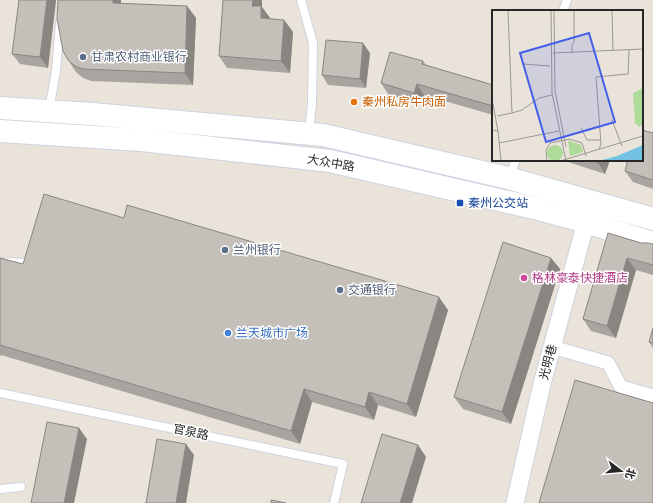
<svg xmlns="http://www.w3.org/2000/svg" width="653" height="503" font-family="'Roboto Condensed','Noto Sans SC',sans-serif">
  <style>
    .lines { fill: none; stroke-linecap: round; stroke-linejoin: round }
    .service-casing { stroke: #cfd2df; stroke-width: 10 }
    .pedestrian-casing { stroke: #cfd2df; stroke-width: 15 }
    .minor-casing { stroke: #cfd2df; stroke-width: 19 }
    .secondary-casing { stroke: #cfd2df; stroke-width: 24 }
    .service { stroke: #fff; stroke-width: 8 }
    .pedestrian { stroke: #fff; stroke-width: 13 }
    .minor { stroke: #fff; stroke-width: 17 }
    .secondary { stroke: #fff; stroke-width: 22 }
    .wall { fill: #a9a49f }
    .shaded-wall { fill: #898682 }
    .building { fill: #c4bfb9; stroke: #898682 }
    .service-dot { fill: #5c6f8a; stroke: #fff; stroke-width: 1.5 }
    .food-dot { fill: #e8710a; stroke: #fff; stroke-width: 1.5 }
    .transit-dot { fill: #1a4fb4; stroke: #fff; stroke-width: 1.5 }
    .hotel-dot { fill: #d1479c; stroke: #fff; stroke-width: 1.5 }
    .shop-dot { fill: #3f7fe0; stroke: #fff; stroke-width: 1.5 }
    .labels { text-anchor: middle; stroke-width: 3; stroke-linejoin: round; paint-order: stroke }
    .service-label { font-size: 12px; fill: #4e5e75; stroke: #fff; text-anchor: start }
    .food-label { font-size: 12px; fill: #c56008; stroke: #fff; text-anchor: start }
    .street-label { font-size: 12px; fill: #272727; stroke: #fff }
    .transit-label { font-size: 12px; fill: #164399; stroke: #fff; text-anchor: start }
    .hotel-label { font-size: 12px; fill: #b23c85; stroke: #fff; text-anchor: start }
    .shop-label { font-size: 12px; fill: #366cbe; stroke: #fff; text-anchor: start }
    .inset-road { fill: none; stroke: #9b9892; stroke-width: 1 }
    .view { fill: #465fe9; fill-opacity: 0.15; stroke: #465fe9; stroke-width: 2 }
    .inset-edge { fill: none; stroke: #272727; stroke-width: 2 }
  </style>
  <rect width="100%" height="100%" fill="#e9e3da"/>
  <g class="lines">
    <!-- service casing -->
    <g class="service-casing">
      <g id="service">
        <polyline points="301,0 313,43 312,104 309,133"/>
        <polyline points="563,11 567,0"/>
        <polyline points="49,110 56,71 60,23"/>
        <polyline points="509,177 516,160"/>
        <polyline points="0,262 28,263"/>
        <polyline points="0,393 343,464 334,503"/>
        <polyline points="0,489 21,487"/>
      </g>
    </g>
    <!-- pedestrian casing -->
    <g class="pedestrian-casing">
      <polyline id="pedestrian" points="552,347 608,363 621,387 653,396"/>
    </g>
    <!-- minor casing -->
    <g class="minor-casing">
      <polyline id="minor" points="515,503 542,384 586,222"/>
    </g>
    <!-- secondary casing -->
    <g class="secondary-casing">
      <g id="secondary">
        <polyline points="0,108 92,114 323,135 508,178 653,219"/>
        <polyline points="0,131 141,140 330,161 534,208 586,222 653,243"/>
      </g>
    </g>
    <!-- service -->
    <use href="#service" class="service"/>
    <!-- pedestrian -->
    <use href="#pedestrian" class="pedestrian"/>
    <!-- minor -->
    <use href="#minor" class="minor"/>
    <!-- secondary -->
    <use href="#secondary" class="secondary"/>
  </g>
  <!-- wall -->
  <g class="wall">
    <polygon points="19,0 56,0 48,68 20,64 12,54"/>
    <polygon points="58,0 121,0 121,4 187,6 196,18 193,85 91,81 83,78 76,72 68,60"/>
    <polygon points="223,0 262,0 262,7 270,18 270,19 284,20 293,32 290,73 227,68 219,56"/>
    <polygon points="370,53 366,88 328,85 322,75"/>
    <polygon points="423,61 426,65 493,85 493,115 424,95 421,104 388,94 381,83"/>
    <polygon points="653,133 653,189 633,182 625,171 628,163 618,160 642,160"/>
    <polygon points="562,160 610,160 605,174"/>
    <polygon points="124,218 448,310 416,417 378,405 374,420 312,402 300,444 1,355 1,356 0,356 0,258 23,264"/>
    <polygon points="608,233 641,243 653,244 653,275 636,270 616,338 591,331 583,319"/>
    <polygon points="551,258 560,269 511,424 463,409 454,397"/>
    <polygon points="653,328 653,348 649,342"/>
  </g>
  <!-- shaded-wall -->
  <g class="shaded-wall">
    <polygon points="47,0 56,0 48,68 40,57"/>
    <polygon points="113,0 121,0 121,15 113,3"/>
    <polygon points="253,0 262,0 262,7 270,18 269,30 252,6"/>
    <polygon points="187,6 196,18 193,85 185,73"/>
    <polygon points="284,20 293,32 290,73 281,61"/>
    <polygon points="363,43 370,53 366,88 360,79"/>
    <polygon points="417,84 424,95 421,104 414,93"/>
    <polygon points="599,160 610,160 605,174 598,163"/>
    <polygon points="551,258 560,269 511,424 502,412"/>
    <polygon points="627,258 636,270 616,338 607,326"/>
    <polygon points="439,297 448,310 416,417 407,404"/>
    <polygon points="304,389 312,402 300,444 291,431"/>
    <polygon points="369,392 378,405 374,420 365,407"/>
    <polygon points="79,428 87,439 74,503 64,503"/>
    <polygon points="186,444 194,455 186,503 176,503"/>
    <polygon points="418,445 426,457 412,503 400,503"/>
  </g>
  <!-- building -->
  <g class="building">
    <polygon points="19,0 47,0 40,57 12,54"/>
    <polygon points="58,0 113,0 113,3 187,6 185,73 83,69 75,66 68,60 63,51 57,19"/>
    <polygon points="223,0 253,0 252,6 261,6 261,18 284,20 281,61 219,56"/>
    <polygon points="326,40 363,43 360,79 322,75"/>
    <polygon points="390,52 423,61 422,64 493,85 493,106 417,84 414,93 381,83"/>
    <polygon points="642,130 653,133 653,180 625,171 628,160 642,160"/>
    <polygon points="589,160 599,160 598,163"/>
    <polygon points="44,194 124,218 127,205 439,297 407,404 369,392 365,407 304,389 291,431 0,345 0,258 23,264"/>
    <polygon points="608,233 641,243 648,243 653,244 653,265 627,258 607,326 583,319"/>
    <polygon points="503,242 551,258 502,412 454,397"/>
    <polygon points="653,328 653,343 649,342"/>
    <polygon points="575,380 653,403 653,503 539,503"/>
    <polygon points="47,422 79,428 64,503 31,503"/>
    <polygon points="382,434 418,445 400,503 361,503"/>
    <polygon points="157,439 186,444 176,503 146,503"/>
    <polygon points="271,500 286,503 271,503"/>
  </g>
  <!-- markers -->
  <g class="service-dot">
    <circle cx="83" cy="57" r="4"/>
    <circle cx="225" cy="250" r="4"/>
    <circle cx="340" cy="290" r="4"/>
  </g>
  <circle class="food-dot" cx="354" cy="102" r="4"/>
  <rect class="transit-dot" x="456" y="199" width="8" height="8" rx="2"/>
  <circle class="hotel-dot" cx="524" cy="278" r="4"/>
  <circle class="shop-dot" cx="228" cy="333" r="4"/>
  <g class="labels">
    <!-- service labels -->
    <g class="service-label">
      <text x="91" y="61">甘肃农村商业银行</text>
      <text x="233" y="254">兰州银行</text>
      <text x="348" y="294">交通银行</text>
    </g>
    <!-- food labels -->
    <g class="food-label">
      <text x="362" y="106">秦州私房牛肉面</text>
    </g>
    <!-- street labels -->
    <g class="street-label">
      <text transform="translate(331 163) rotate(10)" y="4">大众中路</text>
      <text transform="translate(548 362) rotate(-75)" y="4">光明巷</text>
      <text transform="translate(191 432) rotate(12)" y="4">官泉路</text>
    </g>
    <!-- transit labels -->
    <g class="transit-label">
      <text x="468" y="207">秦州公交站</text>
    </g>
    <!-- hotel labels -->
    <g class="hotel-label">
      <text x="532" y="282">格林豪泰快捷酒店</text>
    </g>
    <!-- shop labels -->
    <g class="shop-label">
      <text x="236" y="337">兰天城市广场</text>
    </g>
  </g>
  <!-- overview -->
  <g transform="translate(492 10)">
    <rect width="151" height="151" fill="#e9e3da"/>
    <path d="M151,78v37l-4,2 -4,-4 -2,-30zM76,130l13,5 2,7 -13,4zM55 143a8 8 0 1 1 16 0a8 8 0 1 1-16 0Z" fill="#aedb9a"/>
    <path d="M151,135v16h-45l19,-5z" fill="#74c2e3"/>
    <path class="inset-road" d="M59,0l1,83 14,68M62,0l1,81 11,56M120,0l1,41M61,43l90,-4M80,43v-8l2,-3v-32M31,54l27,2M0,89l6,32M20,103l10,-3 17,-12 13,-3M5,106l15,-3 -4,-103M120,110l10,26M89,118l6,12h14M0,120l6,1 3,30M7,133l60,-12M107,139l2,-5 -5,-67 32,-3 1,-24M55,151l-1,-11 4,-7 20,-4 12,4 4,13M68,151l83,-25"/>
    <path class="view" d="M97,23l26,89 -69,20 -26,-89z"/>
    <rect width="151" height="151" class="inset-edge"/>
  </g>
  <!-- north arrow -->
  <g transform="translate(621 471) rotate(106)" stroke="#ffffff" stroke-width="3" paint-order="stroke">
  <path d="M0-3L7 15L0 10L-7 15Z" fill="#272727"/>
  <text y="-6" font-size="11" font-weight="bold" text-anchor="middle" fill="#272727">北</text>
  </g>
</svg>
